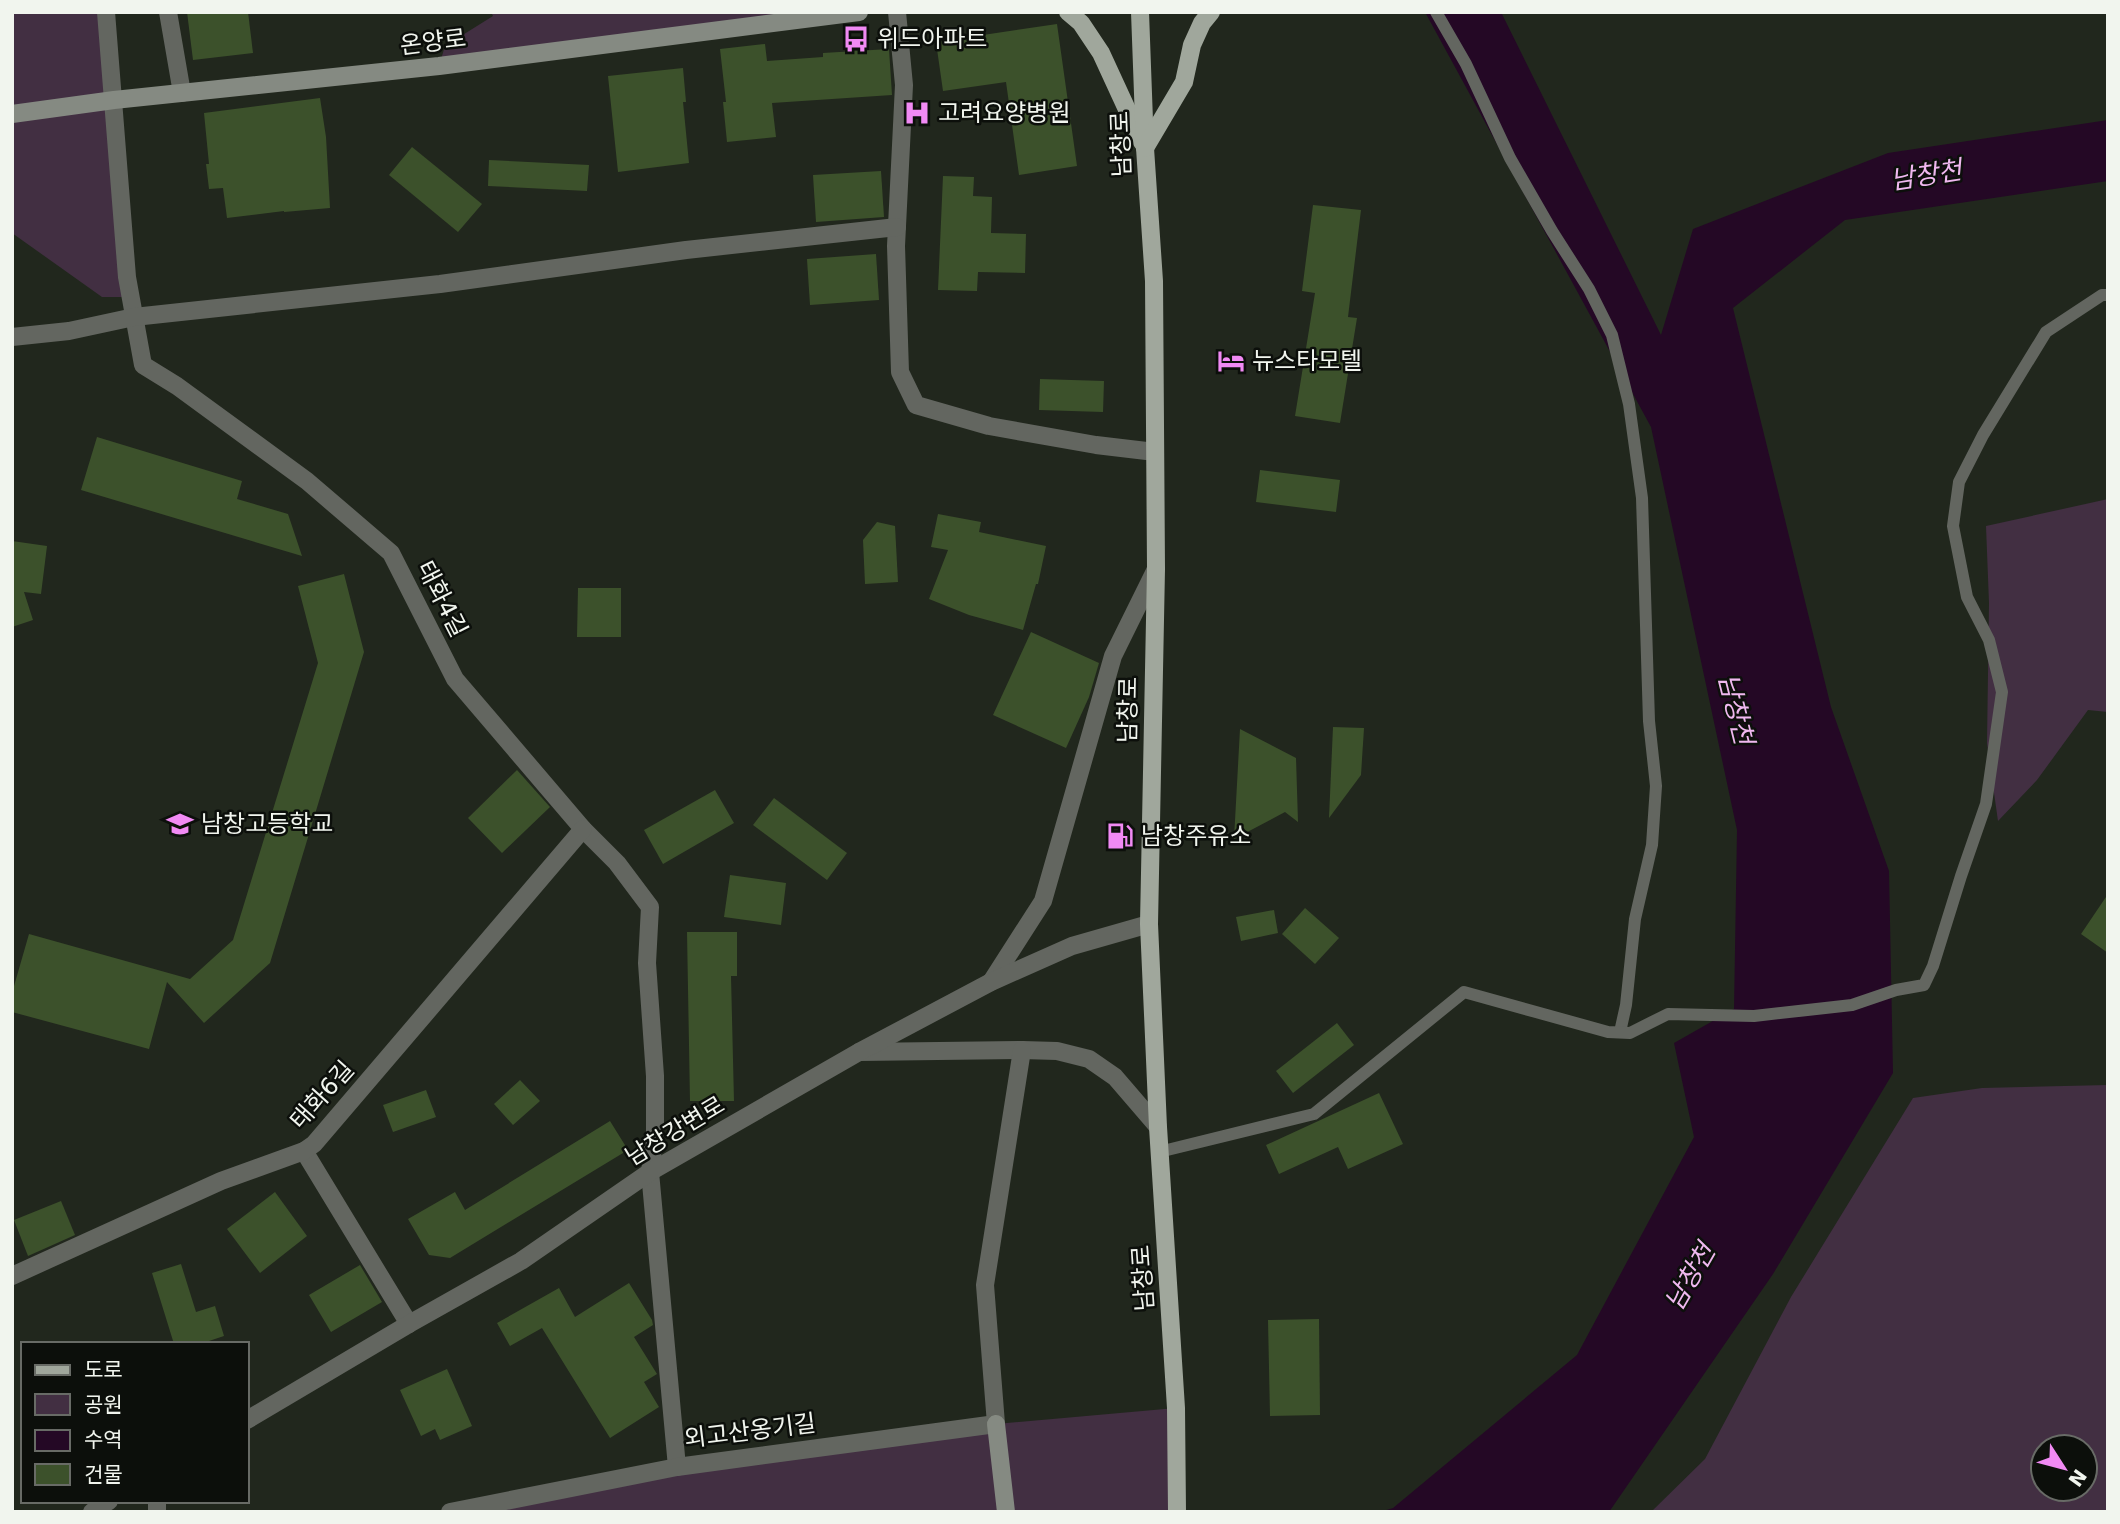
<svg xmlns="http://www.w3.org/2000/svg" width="2120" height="1524" font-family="'DejaVu Sans','Noto Sans KR',sans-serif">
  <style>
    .green { fill: #422f42; fill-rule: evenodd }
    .water { fill: #240825 }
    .building { fill: #3c512b }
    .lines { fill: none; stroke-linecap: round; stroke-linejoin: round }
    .service { stroke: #636660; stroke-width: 12 }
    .minor { stroke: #636660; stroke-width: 18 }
    .tertiary { stroke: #636660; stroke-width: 18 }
    .secondary { stroke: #858a82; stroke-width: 18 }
    .primary { stroke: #a0a79c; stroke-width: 18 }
    .labels { text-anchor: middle; stroke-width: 5; stroke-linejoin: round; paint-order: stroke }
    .poi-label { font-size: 24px; fill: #f1f5ee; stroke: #0c0f0b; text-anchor: start }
    .street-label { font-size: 24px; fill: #f1f5ee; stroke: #0c0f0b }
    .water-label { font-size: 26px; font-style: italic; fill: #efb8ef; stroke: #0c0f0b }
  </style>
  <rect width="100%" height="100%" fill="#21271d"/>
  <!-- green -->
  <g class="green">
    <polygon points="12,12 106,12 131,297 102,297 12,233"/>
    <polygon points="491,12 829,12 439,66 445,46 493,16"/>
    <polygon points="2108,499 2108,712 2088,710 2037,780 1998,821 1987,743 1989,603 1986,526"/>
    <path d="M2108,1085v427h-457l54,-53 86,-162 122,-199 69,-10zM2085,1447v42h-42v-42z"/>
    <polygon points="1176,1408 1177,1512 450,1512 996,1424"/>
  </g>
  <!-- water -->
  <polygon class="water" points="1425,12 1501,12 1661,335 1693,229 1888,153 2108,120 2108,181 1845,220 1733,308 1831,707 1889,871 1893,1073 1773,1274 1609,1512 1380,1512 1393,1508 1577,1355 1694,1137 1674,1043 1734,1009 1737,830 1651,427"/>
  <!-- building -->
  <g class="building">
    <polygon points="187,12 248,12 253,53 193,60"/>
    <polygon points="1057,24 1077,166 1019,175 1006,82 943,91 936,42"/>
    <polygon points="765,44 767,61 823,57 823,53 889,49 892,95 772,103 776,137 727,142 723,102 726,102 720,49"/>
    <polygon points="683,68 686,102 683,102 689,163 618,172 608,76"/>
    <polygon points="320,98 326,137 330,208 284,212 284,211 227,218 223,188 209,189 206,164 209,164 204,113"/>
    <polygon points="412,147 482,204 458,232 389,175"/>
    <polygon points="489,160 589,165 587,191 488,186"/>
    <polygon points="881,171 884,217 816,222 813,175"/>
    <polygon points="943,176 974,177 973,196 992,197 991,233 1026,234 1025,273 978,272 977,291 938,290"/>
    <polygon points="1313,205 1361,210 1348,317 1357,318 1340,423 1295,416 1315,293 1302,291"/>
    <polygon points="876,254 879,300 810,305 807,259"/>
    <polygon points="1040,379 1104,381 1103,412 1039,410"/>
    <polygon points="97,437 242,481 237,499 288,514 302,556 81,490"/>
    <polygon points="1260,470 1340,480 1336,512 1256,502"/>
    <polygon points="938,514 981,522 979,532 1046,546 1038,584 1036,584 1023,630 969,615 929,599 948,550 931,547"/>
    <polygon points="877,522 895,526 898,582 865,584 863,540"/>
    <polygon points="12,541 47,546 41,594 24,592 33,620 12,627"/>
    <polygon points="344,574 364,652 270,963 204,1023 167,982 149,1049 12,1012 12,993 29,934 190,979 233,940 318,663 298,586"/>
    <polygon points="578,588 621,588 621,637 577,637"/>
    <polygon points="1031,632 1099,663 1089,697 1066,748 993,715"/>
    <polygon points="1333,727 1364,728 1361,775 1329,818"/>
    <polygon points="1240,729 1296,758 1298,822 1285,812 1234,839"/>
    <polygon points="517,770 550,807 502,853 468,818"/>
    <polygon points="715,790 734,823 663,864 644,830"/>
    <polygon points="774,798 847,853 827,880 753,825"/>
    <polygon points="730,875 786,883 781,925 724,917"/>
    <polygon points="2108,894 2108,953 2081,934"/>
    <polygon points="1305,908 1339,938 1315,964 1282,934"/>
    <polygon points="1274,910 1278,933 1241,941 1236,917"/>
    <polygon points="687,932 737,932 737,976 731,976 734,1101 690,1101"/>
    <polygon points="1337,1023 1354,1045 1293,1093 1276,1071"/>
    <polygon points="520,1080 540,1101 513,1125 494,1104"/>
    <polygon points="426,1090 436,1117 393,1132 383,1105"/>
    <polygon points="1379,1093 1403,1144 1348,1169 1338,1147 1279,1174 1266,1145"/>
    <polygon points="610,1121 628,1150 450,1258 429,1255 408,1219 455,1192 465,1210"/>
    <polygon points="275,1192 307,1236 260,1273 227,1229"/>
    <polygon points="61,1201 75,1235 28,1256 14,1220"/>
    <polygon points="181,1264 196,1312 215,1306 224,1336 200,1344 174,1344 152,1273"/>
    <polygon points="360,1265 382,1302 331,1332 309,1295"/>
    <polygon points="629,1283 652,1320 653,1325 634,1337 657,1374 644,1382 659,1407 610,1438 542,1328 510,1346 497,1323 559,1288 575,1317"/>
    <polygon points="1319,1319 1320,1415 1270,1416 1268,1320"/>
    <polygon points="447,1369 472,1426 440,1440 435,1429 421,1436 400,1390"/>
  </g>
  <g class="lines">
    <!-- service -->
    <g class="service">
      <polyline points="1436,12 1466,64 1510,158 1552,231 1589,289 1612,335 1629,404 1642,498 1649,721 1656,786 1652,845 1635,919 1626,1005 1620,1032"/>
      <polyline points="1159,1152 1314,1114 1464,992 1608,1032 1630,1033 1668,1014 1754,1016 1852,1005 1896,990 1924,985 1933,966 1961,876 1986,804 2002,692 1989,640 1967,597 1953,526 1959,482 1983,435 2046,332 2102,295 2108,295"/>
    </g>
    <!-- minor -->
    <g class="minor">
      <polyline points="106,12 127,277 143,365 177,386 307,481 391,553 455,679 583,829 617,863 650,907 647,963 655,1076 655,1132 650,1172 677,1467"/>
      <polyline points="168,12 182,93"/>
      <polyline points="897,12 904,85 896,246 900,372 916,405 989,426 1096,445 1155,452"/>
      <polyline points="12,337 69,331 134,317 440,284 686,250 897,227"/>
      <polyline points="991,982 1043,901 1113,656 1156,569"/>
      <polyline points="859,1052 1022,1050 1057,1051 1089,1059 1115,1077 1158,1127"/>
      <polyline points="304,1151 409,1324"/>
      <polyline points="12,1276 221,1181 304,1151 314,1144 583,829"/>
      <polyline points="996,1424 985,1285 1022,1050"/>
    </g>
    <!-- tertiary -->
    <g class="tertiary">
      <polyline points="247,1420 409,1324 521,1261 650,1172 859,1052 991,982 1072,946 1149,924"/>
      <polyline points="92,1512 109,1501"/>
      <polyline points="157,1512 157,1501"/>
      <polyline points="450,1512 677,1467 996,1424"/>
    </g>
    <!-- secondary -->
    <g class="secondary">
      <polyline points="12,114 114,100 439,66 859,12"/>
      <polyline points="996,1424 1006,1512"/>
    </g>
    <!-- primary -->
    <g class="primary">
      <polyline points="1068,12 1081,23 1101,53 1142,142"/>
      <polyline points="1140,12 1145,148 1154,281 1156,569 1149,924 1158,1127 1176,1408 1177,1512"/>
      <polyline points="1145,148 1184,82 1192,45 1202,23 1211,12"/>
    </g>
  </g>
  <!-- icons -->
  <defs>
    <g id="bus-bare" transform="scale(2.1)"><path d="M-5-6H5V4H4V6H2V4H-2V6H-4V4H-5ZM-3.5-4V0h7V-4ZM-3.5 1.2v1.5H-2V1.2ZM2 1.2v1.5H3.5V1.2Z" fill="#f18af4" stroke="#0c0f0b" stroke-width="2.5" paint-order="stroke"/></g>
    <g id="hospital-bare" transform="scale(2.1)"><path d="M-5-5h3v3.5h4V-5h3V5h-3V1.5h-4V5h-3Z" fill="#f18af4" stroke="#0c0f0b" stroke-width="2.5" paint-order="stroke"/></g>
    <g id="hotel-bare" transform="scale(2.1)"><path d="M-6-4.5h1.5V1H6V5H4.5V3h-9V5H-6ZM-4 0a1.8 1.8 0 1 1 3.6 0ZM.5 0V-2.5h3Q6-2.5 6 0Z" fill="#f18af4" stroke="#0c0f0b" stroke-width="2.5" paint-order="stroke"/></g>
    <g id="school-bare" transform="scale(2.1)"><path d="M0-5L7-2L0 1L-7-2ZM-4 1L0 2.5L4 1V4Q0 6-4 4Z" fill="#f18af4" stroke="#0c0f0b" stroke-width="2.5" paint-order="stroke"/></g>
    <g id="fuel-bare" transform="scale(2.1)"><path d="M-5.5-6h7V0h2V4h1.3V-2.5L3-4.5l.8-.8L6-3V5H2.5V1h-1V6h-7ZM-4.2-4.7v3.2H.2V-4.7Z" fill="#f18af4" stroke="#0c0f0b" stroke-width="2.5" paint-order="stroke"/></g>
  </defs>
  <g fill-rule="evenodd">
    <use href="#bus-bare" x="856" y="39"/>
    <use href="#hospital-bare" x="917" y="113"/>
    <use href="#hotel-bare" x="1231" y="361"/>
    <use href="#school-bare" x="180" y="824"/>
    <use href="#fuel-bare" x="1120" y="836"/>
  </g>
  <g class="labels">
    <!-- poi labels -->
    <g class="poi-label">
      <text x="877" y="47">위드아파트</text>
      <text x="938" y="121">고려요양병원</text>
      <text x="1252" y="369">뉴스타모텔</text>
      <text x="201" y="832">남창고등학교</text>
      <text x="1141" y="844">남창주유소</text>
    </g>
    <!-- street labels -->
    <g class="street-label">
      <text transform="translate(433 42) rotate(-7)" y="8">온양로</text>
      <text transform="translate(1121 144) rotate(-92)" y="8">남창로</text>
      <text transform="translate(442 599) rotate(63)" y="8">태화4길</text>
      <text transform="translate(1128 710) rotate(-89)" y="8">남창로</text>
      <text transform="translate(322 1095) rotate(-48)" y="8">태화6길</text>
      <text transform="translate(675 1131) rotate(-31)" y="8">남창강변로</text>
      <text transform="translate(1143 1278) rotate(-94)" y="8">남창로</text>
      <text transform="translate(750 1431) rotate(-7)" y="8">외고산옹기길</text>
    </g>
    <!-- water labels -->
    <g class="water-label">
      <text transform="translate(1926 175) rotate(-9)" y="9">남창천</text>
      <text transform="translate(1736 709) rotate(76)" y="9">남창천</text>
      <text transform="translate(1690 1277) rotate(-60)" y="9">남창천</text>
    </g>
  </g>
  <!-- border -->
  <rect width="2120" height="1524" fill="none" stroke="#f1f5ee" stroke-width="28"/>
  <!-- legend -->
  <rect x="21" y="1342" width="228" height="161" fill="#0c0f0b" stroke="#686b66" stroke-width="2"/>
  <rect x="35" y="1365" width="35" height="10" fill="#a0a79c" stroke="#686b66" stroke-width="2"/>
  <text x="84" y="1377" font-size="21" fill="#f1f5ee">도로</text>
  <rect x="35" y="1394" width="35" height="21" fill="#422f42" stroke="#686b66" stroke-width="2"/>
  <text x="84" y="1412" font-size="21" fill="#f1f5ee">공원</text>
  <rect x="35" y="1430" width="35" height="21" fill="#240825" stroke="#686b66" stroke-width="2"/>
  <text x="84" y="1447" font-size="21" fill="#f1f5ee">수역</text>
  <rect x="35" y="1464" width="35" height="21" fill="#3c512b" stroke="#686b66" stroke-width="2"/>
  <text x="84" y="1482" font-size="21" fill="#f1f5ee">건물</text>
  <!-- north arrow -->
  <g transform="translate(2064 1468) rotate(126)"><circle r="33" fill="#0c0f0b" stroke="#686b66" stroke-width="2"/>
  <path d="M0-5L12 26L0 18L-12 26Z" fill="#f18af4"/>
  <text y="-10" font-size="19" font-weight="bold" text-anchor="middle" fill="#f1f5ee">N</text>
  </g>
</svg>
